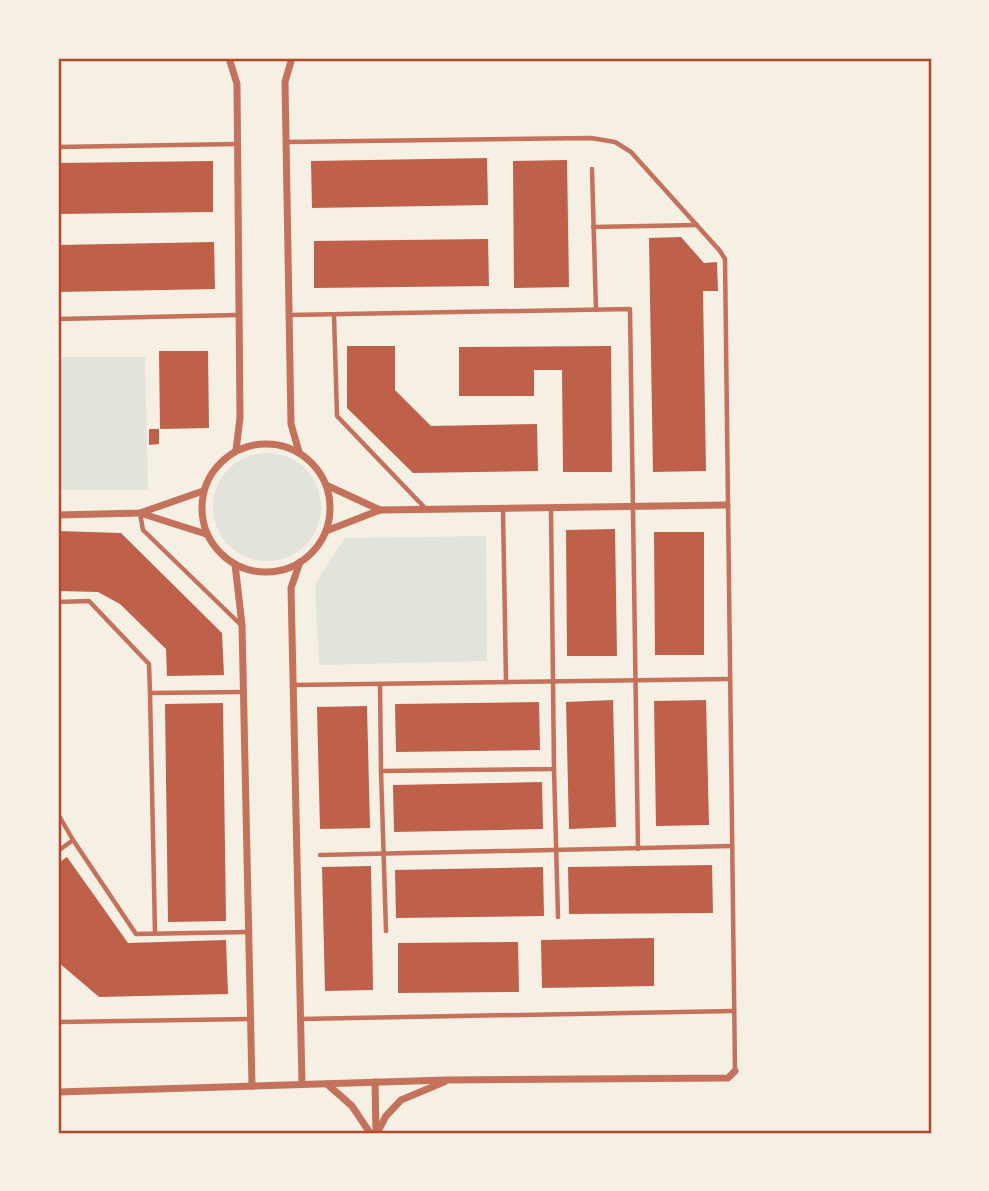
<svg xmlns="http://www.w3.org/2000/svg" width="989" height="1191" font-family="Karla,sans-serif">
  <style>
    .green { fill: #e2e4dc }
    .building { fill: #bf614a }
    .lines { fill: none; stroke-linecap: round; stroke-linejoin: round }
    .service { stroke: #c5725c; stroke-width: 4.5 }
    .minor { stroke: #c5725c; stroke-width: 7 }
    .neatline { fill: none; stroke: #b5482f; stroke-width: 2.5 }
  </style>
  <rect width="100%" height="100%" fill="#f6efe4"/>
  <!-- green -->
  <g class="green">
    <polygon points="58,357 145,357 148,490 58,490"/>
    <circle cx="267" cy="507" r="54"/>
    <polygon points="486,536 487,661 319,665 315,584 345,538"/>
  </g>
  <!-- building -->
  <g class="building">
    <polygon points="487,158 488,205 312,208 311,161"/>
    <polygon points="567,160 569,287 514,288 513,161"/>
    <polygon points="213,161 213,212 58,214 58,163"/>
    <polygon points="681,237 704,263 717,262 718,291 703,291 706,471 653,472 649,238"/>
    <polygon points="488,239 489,286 314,288 314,241"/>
    <polygon points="214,242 215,289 58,292 58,245"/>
    <polygon points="347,346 395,346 395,390 431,426 537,424 538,471 413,473 347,408"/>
    <polygon points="611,346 612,472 563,472 562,370 534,370 534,396 459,396 459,347"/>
    <polygon points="159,351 208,351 209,428 160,429"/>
    <polygon points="149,429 159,429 159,444 149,445"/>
    <polygon points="615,529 617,656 567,656 566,530"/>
    <polygon points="58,531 121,533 222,633 224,675 167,676 166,649 120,604 98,592 58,591"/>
    <polygon points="654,532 704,532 704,655 655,655"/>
    <polygon points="613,700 616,827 569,829 566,702"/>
    <polygon points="706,700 709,825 656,826 654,701"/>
    <polygon points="539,702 540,750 396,752 395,704"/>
    <polygon points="223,703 226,921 168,922 165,704"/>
    <polygon points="367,706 370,828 320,829 317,707"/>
    <polygon points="542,782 543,829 394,832 393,785"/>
    <polygon points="67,857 128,943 226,940 228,994 99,997 58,962 58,863"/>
    <polygon points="712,865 713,913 569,914 568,867"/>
    <polygon points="371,866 373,990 325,991 322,867"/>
    <polygon points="543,867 544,916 396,918 395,870"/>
    <polygon points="654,938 654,986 542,988 541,940"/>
    <polygon points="518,942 519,992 398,993 398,943"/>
  </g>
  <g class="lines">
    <!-- service -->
    <g class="service">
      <polyline points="286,142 591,138 615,142 631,152 720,251 725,259 735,1071"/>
      <polyline points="58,147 236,144"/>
      <polyline points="592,169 596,310"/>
      <polyline points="593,227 697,225"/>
      <polyline points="290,315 630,309 638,849"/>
      <polyline points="334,315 337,416 426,509"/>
      <polyline points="58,319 238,315"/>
      <polyline points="503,509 506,682"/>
      <polyline points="140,513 143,530 241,625"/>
      <polyline points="58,602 89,601 149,664 150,693 243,692"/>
      <polyline points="380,684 381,771 554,769 551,509"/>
      <polyline points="294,685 729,679"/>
      <polyline points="150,693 155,933"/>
      <polyline points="554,769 558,917"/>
      <polyline points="381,771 386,931"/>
      <polyline points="58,814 73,840 136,934 249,932"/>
      <polyline points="58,851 73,840"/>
      <polyline points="320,855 731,846"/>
      <polyline points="300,1019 733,1011"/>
      <polyline points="58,1022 250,1019"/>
    </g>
    <!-- minor -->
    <g class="minor">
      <polyline points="229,58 237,84 240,418 236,450"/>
      <polyline points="292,58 285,82 291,424 299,452"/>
      <circle cx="266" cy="508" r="64"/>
      <polyline points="326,485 380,510"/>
      <polyline points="140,513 206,534"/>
      <polyline points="58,515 140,513 203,491"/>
      <polyline points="326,531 380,510 727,505"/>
      <polyline points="300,562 291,588 302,1084"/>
      <polyline points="235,564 242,625 252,1086"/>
      <polyline points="375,1082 376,1133"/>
      <polyline points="327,1084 352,1106 370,1133"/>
      <polyline points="58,1092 447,1080 728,1078 735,1071"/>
      <polyline points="377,1133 386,1116 401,1100 444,1082"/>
    </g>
  </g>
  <!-- border -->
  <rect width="989" height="1191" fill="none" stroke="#f6efe4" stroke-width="119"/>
  <rect x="60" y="60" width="870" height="1072" class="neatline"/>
</svg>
